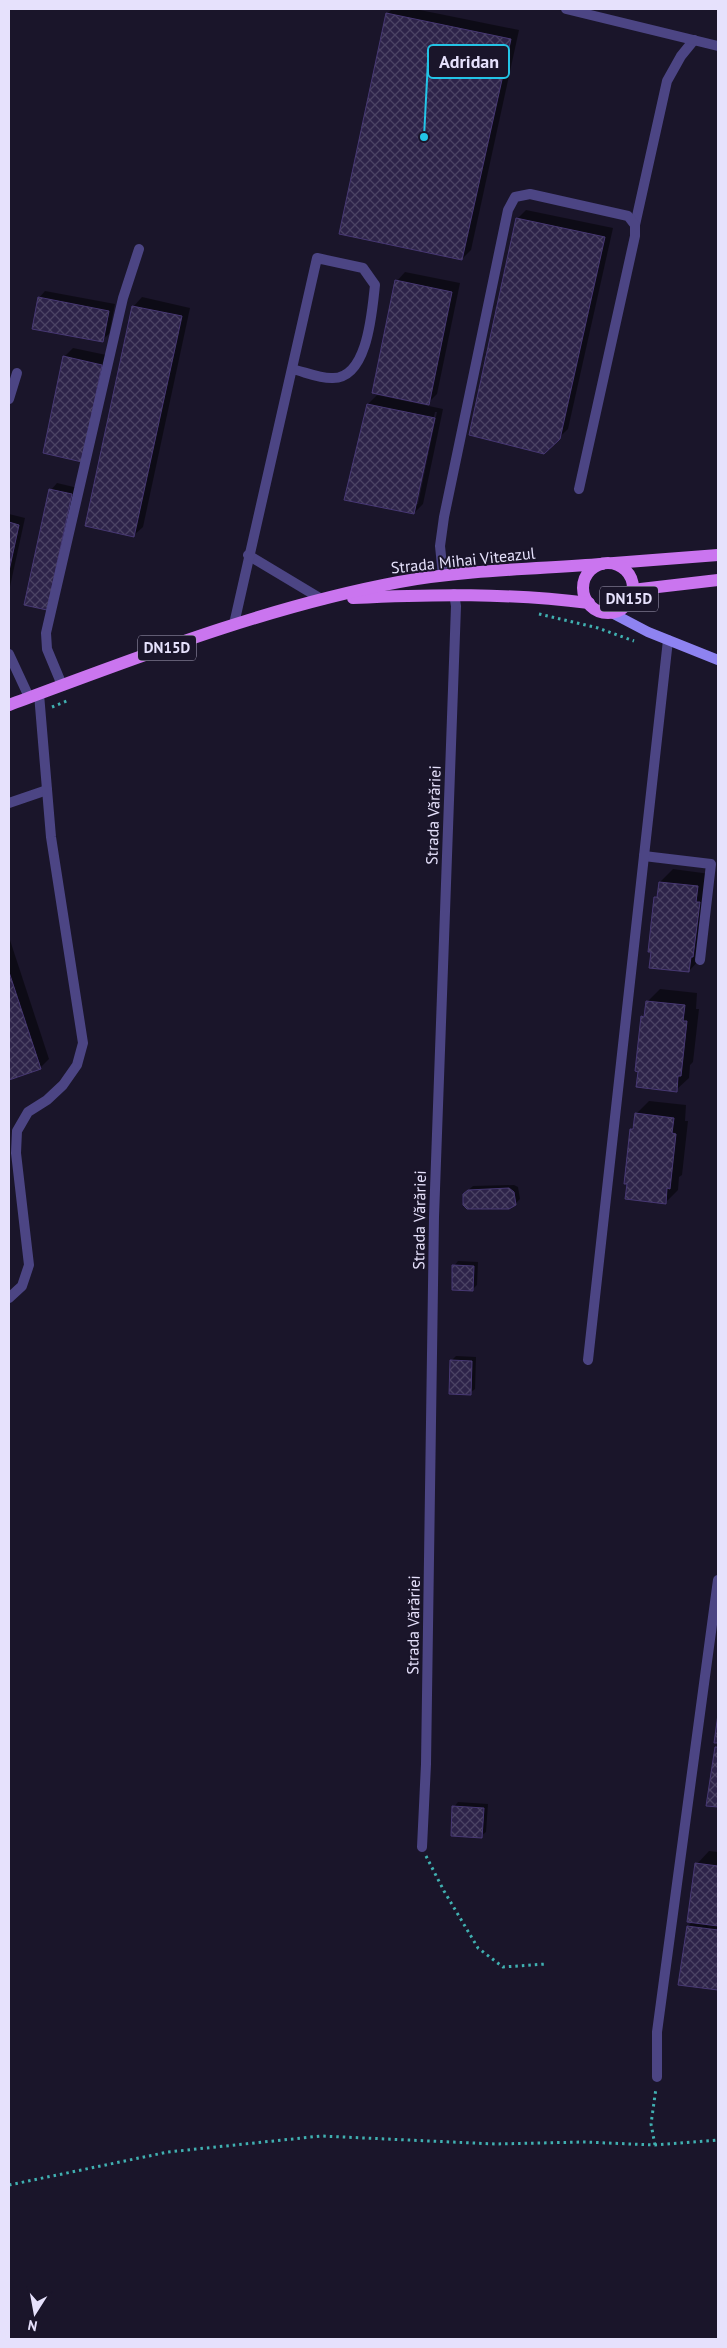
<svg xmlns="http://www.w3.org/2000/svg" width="727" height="2348" font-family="'PT Sans',sans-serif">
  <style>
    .shadow { fill: #0007; fill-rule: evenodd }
    .building { fill: url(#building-cross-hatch); stroke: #473873 }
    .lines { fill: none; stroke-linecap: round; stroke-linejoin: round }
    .path { stroke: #40b0b1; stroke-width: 3; stroke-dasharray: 2.5 4; stroke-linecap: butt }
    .lane { stroke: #4c4584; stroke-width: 10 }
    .street { stroke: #4c4584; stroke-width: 10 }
    .secondary { stroke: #8e83f1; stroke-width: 10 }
    .primary { stroke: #ca75ef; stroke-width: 12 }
    .labels { text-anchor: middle; stroke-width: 4; stroke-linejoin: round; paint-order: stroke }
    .shield { fill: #1a152a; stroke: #a9a4bd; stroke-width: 1 }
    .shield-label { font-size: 15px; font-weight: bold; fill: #e6e1fc }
    .street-label { font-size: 16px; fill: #e6e1fc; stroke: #1a152a }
    .leader { fill: none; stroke: #23c4e6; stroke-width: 2 }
    .callout-dot { fill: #23c4e6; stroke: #1a152a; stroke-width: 2 }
    .callout { fill: #1a152a; stroke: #23c4e6; stroke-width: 2 }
    .callout-label { font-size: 18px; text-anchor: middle; font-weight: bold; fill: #e6e1fc }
  </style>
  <defs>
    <pattern id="building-cross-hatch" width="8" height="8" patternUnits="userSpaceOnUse" patternTransform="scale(1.25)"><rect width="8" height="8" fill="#2d2349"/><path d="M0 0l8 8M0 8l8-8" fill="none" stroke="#4b4364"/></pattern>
  </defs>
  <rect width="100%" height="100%" fill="#1a152a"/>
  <!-- shadow -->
  <g class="shadow">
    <polygon points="392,9 415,9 519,30 471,250 462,259 387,14"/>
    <polygon points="526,210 613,228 568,429 544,452 517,219"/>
    <polygon points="405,272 460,283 437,394 428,403 397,281"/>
    <polygon points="45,291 115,304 109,334 102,340 39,298"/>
    <polygon points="142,297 190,308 143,527 134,535 86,525 134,306"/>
    <polygon points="73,348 111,356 90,451 64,357"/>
    <path d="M377,395l66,14 -20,95 -9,9 -46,-109zM435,412h2l-19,92h-3z"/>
    <polygon points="57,483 78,488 53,602 51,490"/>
    <polygon points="9,514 25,518 9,591"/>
    <polygon points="673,869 710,874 701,958 689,971 655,897 659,894 660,882"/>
    <polygon points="9,937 49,1059 40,1068 9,1079"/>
    <polygon points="660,989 697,993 696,1009 699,1009 693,1062 690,1065 689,1078 676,1090 643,1017 646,1013 647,1002"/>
    <polygon points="649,1101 686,1105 685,1121 688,1121 682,1175 679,1177 678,1190 665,1203 631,1129 635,1125 636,1114"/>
    <polygon points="514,1185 518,1187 520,1199 515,1204 464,1194 473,1186"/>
    <polygon points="458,1261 478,1262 477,1285 473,1289 454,1266"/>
    <polygon points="456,1356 476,1357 475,1389 470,1393 452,1360"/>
    <polygon points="718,1745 718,1806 707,1805 716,1747"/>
    <polygon points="458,1802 488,1804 486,1832 481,1836 454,1807"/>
    <polygon points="709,1851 718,1852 718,1989 680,1984 688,1926 693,1921 697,1864"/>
  </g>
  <!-- building -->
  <g class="building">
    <polygon points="386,13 511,39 462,260 339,234"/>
    <polygon points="516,218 605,237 560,439 544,454 469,435"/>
    <polygon points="395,280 452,292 429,405 372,393"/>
    <polygon points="38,297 109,311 103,342 32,329"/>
    <polygon points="132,306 182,316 134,537 85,526"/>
    <polygon points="63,356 102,365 82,462 43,453"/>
    <polygon points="367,404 435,418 414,514 344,500"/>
    <polygon points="49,489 72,494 47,610 24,605"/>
    <polygon points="9,522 19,525 9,571"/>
    <polygon points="659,882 698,886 696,902 700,902 693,957 691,957 689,972 649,968 651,952 648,952 654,897 657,897"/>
    <polygon points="9,972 41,1069 9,1080"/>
    <polygon points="646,1001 685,1005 683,1021 687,1021 681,1076 678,1076 677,1092 636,1087 638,1072 635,1071 641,1016 644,1017"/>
    <polygon points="635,1113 674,1118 672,1133 676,1134 670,1189 667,1188 666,1204 625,1199 627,1184 624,1184 630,1129 633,1129"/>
    <polygon points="509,1188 514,1192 516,1205 509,1209 467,1209 463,1205 463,1194 468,1190"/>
    <polygon points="452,1265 474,1266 473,1291 452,1290"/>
    <polygon points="450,1360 472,1361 471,1395 449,1394"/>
    <polygon points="718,1714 718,1743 714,1743"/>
    <polygon points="715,1747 718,1747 718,1807 706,1806"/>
    <polygon points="452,1806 484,1808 482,1838 451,1836"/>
    <polygon points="695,1863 718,1866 718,1926 687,1922"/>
    <polygon points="687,1926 718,1930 718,1990 678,1985"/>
  </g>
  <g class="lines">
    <!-- path -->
    <g class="path">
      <polyline points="539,614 598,628 634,641"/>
      <polyline points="52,707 69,700"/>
      <polyline points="426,1856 444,1891 478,1948 503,1967 546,1964"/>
      <polyline points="655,2145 651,2124 656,2088"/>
      <polyline points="9,2185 168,2152 321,2136 495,2144 584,2142 655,2145 718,2140"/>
    </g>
    <!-- lane -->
    <g class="lane">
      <polyline points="635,225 667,81 681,56 694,40"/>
      <polyline points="9,399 17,373"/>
      <polyline points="248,555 323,600"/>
      <polyline points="443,575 440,546 444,517 508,210 515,197 530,194 628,216 635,225 635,236 579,489"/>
      <path d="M234,624l83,-366 46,10 12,17c-3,26 -7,93 -42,93 -12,1 -28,-6 -41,-9"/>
      <polyline points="9,654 29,697"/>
      <polyline points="62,685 47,649 46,633 123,298 139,249"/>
      <polyline points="9,803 47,790"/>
      <polyline points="9,1298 22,1286 29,1265 16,1153 17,1131 28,1112 47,1100 63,1085 77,1065 83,1043 51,837 39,694"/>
    </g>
    <!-- street -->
    <g class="street">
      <polyline points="566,9 718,46"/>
      <polyline points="644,856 711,864 700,960"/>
      <polyline points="588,1360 668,640"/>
      <polyline points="422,1847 426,1764 434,1217 456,606 454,594"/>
      <polyline points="657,2077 657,2032 718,1580"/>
    </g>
    <!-- secondary -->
    <polyline class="secondary" points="610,612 648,632 718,660"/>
    <!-- primary -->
    <g class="primary">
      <polyline points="614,563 718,555"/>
      <circle cx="608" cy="588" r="25"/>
      <polyline points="632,590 718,580"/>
      <path d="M353,598c82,-4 154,-5 236,5"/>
      <path d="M9,705c127,-47 256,-98 390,-123 66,-12 136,-13 203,-18"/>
    </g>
  </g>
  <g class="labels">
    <!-- shield labels -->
    <g class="shield">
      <rect x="600" y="586.5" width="58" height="25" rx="4"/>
      <rect x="138" y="635.5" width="58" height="25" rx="4"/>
    </g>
    <g class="shield-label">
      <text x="629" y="604">DN15D</text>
      <text x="167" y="653">DN15D</text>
    </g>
    <!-- street labels -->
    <g class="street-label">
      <text transform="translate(463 560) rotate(-6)" y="6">Strada Mihai Viteazul</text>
      <text transform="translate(433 815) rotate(-88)" y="6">Strada Vărăriei</text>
      <text transform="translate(419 1220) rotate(-89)" y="6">Strada Vărăriei</text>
      <text transform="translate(413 1625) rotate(-89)" y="6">Strada Vărăriei</text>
    </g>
  </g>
  <!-- callouts -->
  <path class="leader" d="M424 137L428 61"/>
  <circle class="callout-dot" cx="424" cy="137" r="5"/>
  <rect class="callout" x="428" y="45" width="81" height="33" rx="5"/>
  <g class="callout-label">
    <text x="469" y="68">Adridan</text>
  </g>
  <!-- border -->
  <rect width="727" height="2348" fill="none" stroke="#e6e1fc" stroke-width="20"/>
  <!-- north arrow -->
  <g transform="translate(35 2313) rotate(191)" stroke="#1a152a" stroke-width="4" paint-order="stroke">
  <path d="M0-4L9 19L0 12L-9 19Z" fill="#e6e1fc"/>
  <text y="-8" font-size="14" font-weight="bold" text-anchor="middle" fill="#e6e1fc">N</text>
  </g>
</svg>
